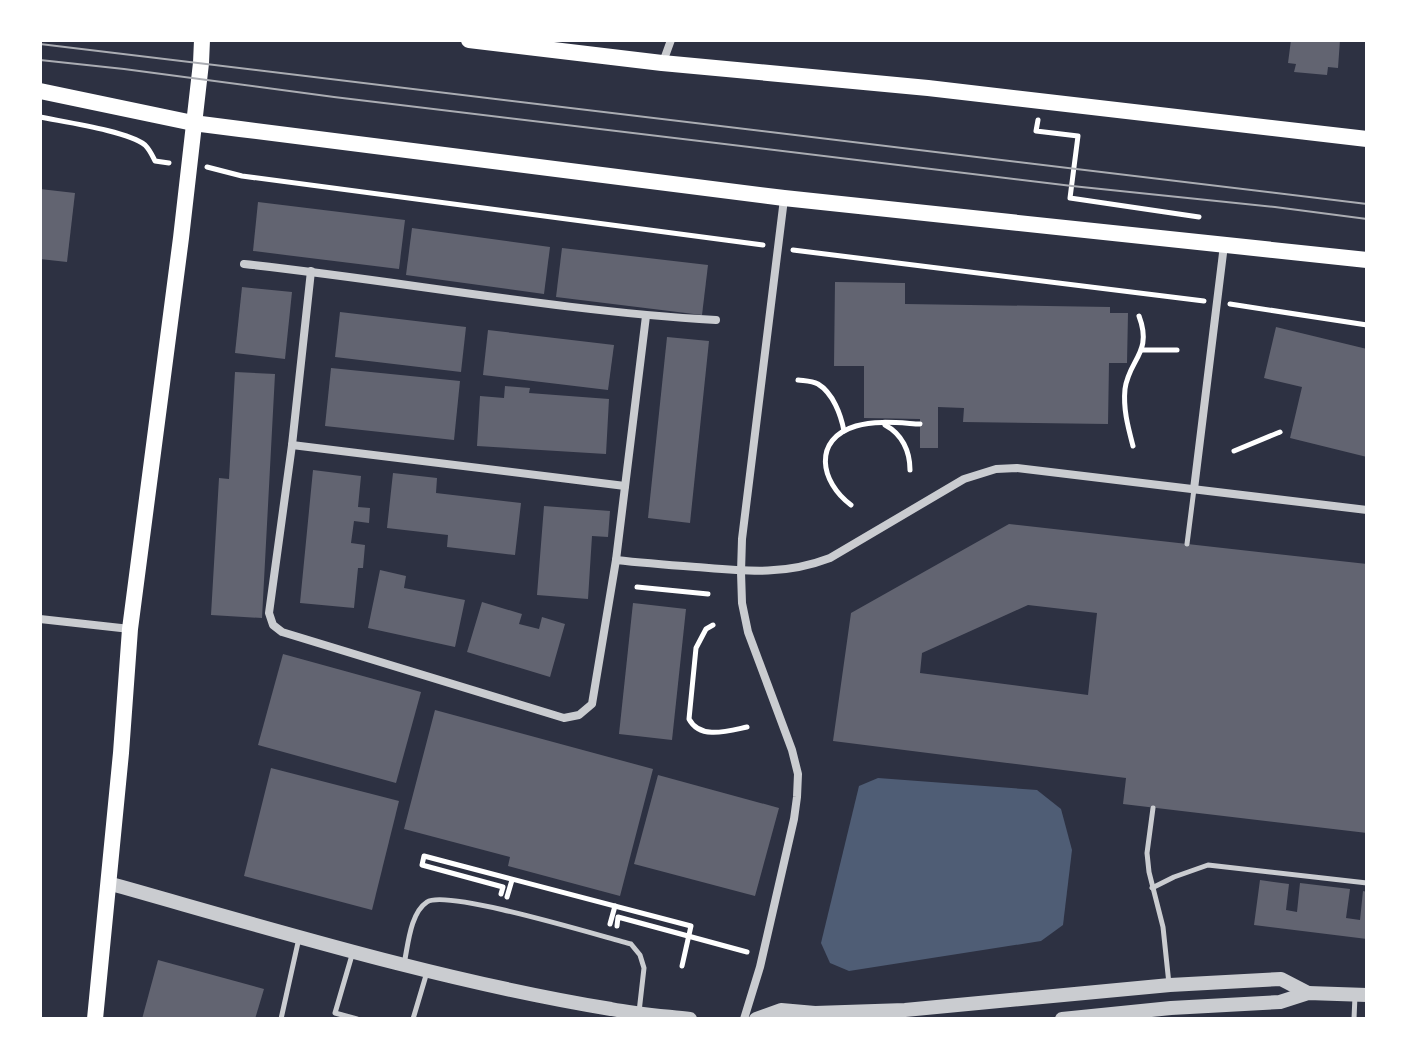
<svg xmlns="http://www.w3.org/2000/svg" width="1407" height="1059" font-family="Barlow,sans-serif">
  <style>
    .water { fill: #4f5d75 }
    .building { fill: #626471; fill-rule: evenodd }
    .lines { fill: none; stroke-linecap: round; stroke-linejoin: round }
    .path { stroke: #fff; stroke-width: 5 }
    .service { stroke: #caccd0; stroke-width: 5 }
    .minor { stroke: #caccd0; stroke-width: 8 }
    .tertiary { stroke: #caccd0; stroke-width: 14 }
    .secondary { stroke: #fff; stroke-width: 16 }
    .tram { stroke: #abadb3; stroke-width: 2 }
  </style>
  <rect width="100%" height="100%" fill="#2d3142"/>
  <!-- water -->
  <polygon class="water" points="878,778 1037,790 1061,809 1072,850 1063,925 1041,941 849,971 830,963 821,943 859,786"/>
  <!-- building -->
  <g class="building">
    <polygon points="1291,40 1340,40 1338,68 1328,67 1327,75 1294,72 1296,64 1288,63"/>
    <polygon points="40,189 75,193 67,262 40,259"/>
    <polygon points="258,202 405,220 399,269 253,251"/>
    <polygon points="412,228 550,247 544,294 406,275"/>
    <polygon points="562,248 708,265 702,315 556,297"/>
    <polygon points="835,282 905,283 905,304 1110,307 1110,313 1128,313 1127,363 1109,363 1108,424 963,422 964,408 938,407 938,448 920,448 920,419 864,418 864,366 834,366"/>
    <polygon points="242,287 292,292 285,359 235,353"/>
    <polygon points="340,312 466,327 461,372 335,357"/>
    <polygon points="1276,327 1367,349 1367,457 1290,438 1302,387 1264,378"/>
    <polygon points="488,330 614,345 608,390 483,375"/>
    <polygon points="667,337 709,341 690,523 648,518"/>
    <polygon points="331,368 460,381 454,440 325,426"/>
    <polygon points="235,372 275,374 262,618 211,615 219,478 229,479"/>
    <polygon points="505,386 530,388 529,393 609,399 606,454 477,446 480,396 504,398"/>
    <polygon points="313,470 361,476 358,507 370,508 369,523 354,521 351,543 365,545 363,568 358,568 354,608 300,603"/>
    <polygon points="393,473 437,478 436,493 521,503 515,555 447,547 448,535 387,528"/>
    <polygon points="544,506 610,511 608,537 592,536 588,599 537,595"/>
    <path d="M1009,524l358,40v269l-244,-29 3,-26 -293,-37 18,-128zM1028,605l69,8 -9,82 -168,-22 2,-20z"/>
    <polygon points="380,570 406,576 404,588 465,600 455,647 368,628"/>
    <polygon points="482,602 522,614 519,624 539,629 542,617 565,624 550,677 467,652"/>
    <polygon points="633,603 686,609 672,740 619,734"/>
    <polygon points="283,654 421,692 396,783 258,745"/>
    <polygon points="435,710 653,769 620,896 508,866 510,857 404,829"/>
    <polygon points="271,768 399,801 372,910 244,876"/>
    <polygon points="658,775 779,808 755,896 634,864"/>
    <polygon points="1260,880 1289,884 1286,910 1297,912 1300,883 1350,889 1346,918 1360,920 1363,891 1367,892 1367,939 1254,925"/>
    <polygon points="158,960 264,989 255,1019 142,1019"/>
  </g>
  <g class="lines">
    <!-- path -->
    <g class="path">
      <path d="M40,117c24,5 88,14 105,28 5,5 7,10 10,16l14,2"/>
      <polyline points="1038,120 1036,131 1078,136 1070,198 1199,217"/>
      <polyline points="207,167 242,176 763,245"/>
      <polyline points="793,250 1204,301"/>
      <polyline points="1230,304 1367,325"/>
      <polyline points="1142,350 1177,350"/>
      <path d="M798,380c7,1 14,1 20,4 15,9 23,31 26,47"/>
      <path d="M885,425c17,9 25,26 25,45"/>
      <path d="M1133,446c-5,-19 -10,-37 -8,-57 4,-30 28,-36 14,-73"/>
      <polyline points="1234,451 1280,432"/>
      <path d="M851,505c-31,-23 -39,-66 5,-79 20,-6 44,-3 64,-2"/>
      <polyline points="637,587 708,594"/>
      <path d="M713,625l-7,4 -10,19 -7,71c11,21 39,12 58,8"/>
      <polyline points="501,894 503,887 422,865 424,856 691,926 682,966"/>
      <polyline points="507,897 512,880"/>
      <polyline points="610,924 615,906"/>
      <polyline points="617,926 618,917 747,952"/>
    </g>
    <!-- service -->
    <g class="service">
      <polyline points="1187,544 1194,489"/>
      <polyline points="1153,808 1147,853 1149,872 1163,927 1169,984"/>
      <polyline points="1152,888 1174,877 1208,865 1367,883"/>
      <polyline points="352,955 335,1013 357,1019"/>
      <path d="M404,964c4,-18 6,-51 23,-62 20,-13 173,34 204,42l9,11 4,13 -5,44"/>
      <polyline points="281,1019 299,938"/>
      <polyline points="413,1019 427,972"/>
      <polyline points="1354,1019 1355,996"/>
    </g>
    <!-- minor -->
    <g class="minor">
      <polyline points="663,62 671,40"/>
      <path d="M244,264c157,17 314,47 472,56"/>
      <polyline points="311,271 292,445 269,613 273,625 282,632 564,718 579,715 592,704 616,560 646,316"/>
      <polyline points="292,445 625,486"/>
      <polyline points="1194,489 1224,245"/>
      <path d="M616,560c27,3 53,5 80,7 48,4 87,9 134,-9l134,-79 32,-10 21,-1 350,42"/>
      <polyline points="40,619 130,629"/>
      <polyline points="744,1019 760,967 794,819 797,797 798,774 792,750 748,632 742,603 741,572 742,539 784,199"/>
    </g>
    <!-- tertiary -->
    <g class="tertiary">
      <path d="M108,883c167,47 333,98 503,126 26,5 53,7 79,10"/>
      <polyline points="756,1019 781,1010 815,1013 905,1010 1170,985 1281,979 1308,993"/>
      <polyline points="1062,1019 1171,1008 1280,1002 1308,993 1367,995"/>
    </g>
    <!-- secondary -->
    <g class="secondary">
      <polyline points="469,40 662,63 928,88 1367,139"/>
      <polyline points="40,91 193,123 240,129 784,198 1367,260"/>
      <polyline points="95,1019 121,753 130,629 181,238 201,63 202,40"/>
    </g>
    <!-- tram -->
    <g class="tram">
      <polyline points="40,44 1367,204"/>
      <polyline points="40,60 124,69 334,97 1072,186 1275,207 1367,219"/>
    </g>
  </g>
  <!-- border -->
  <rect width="1407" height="1059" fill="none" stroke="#ffffff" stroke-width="84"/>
</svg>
